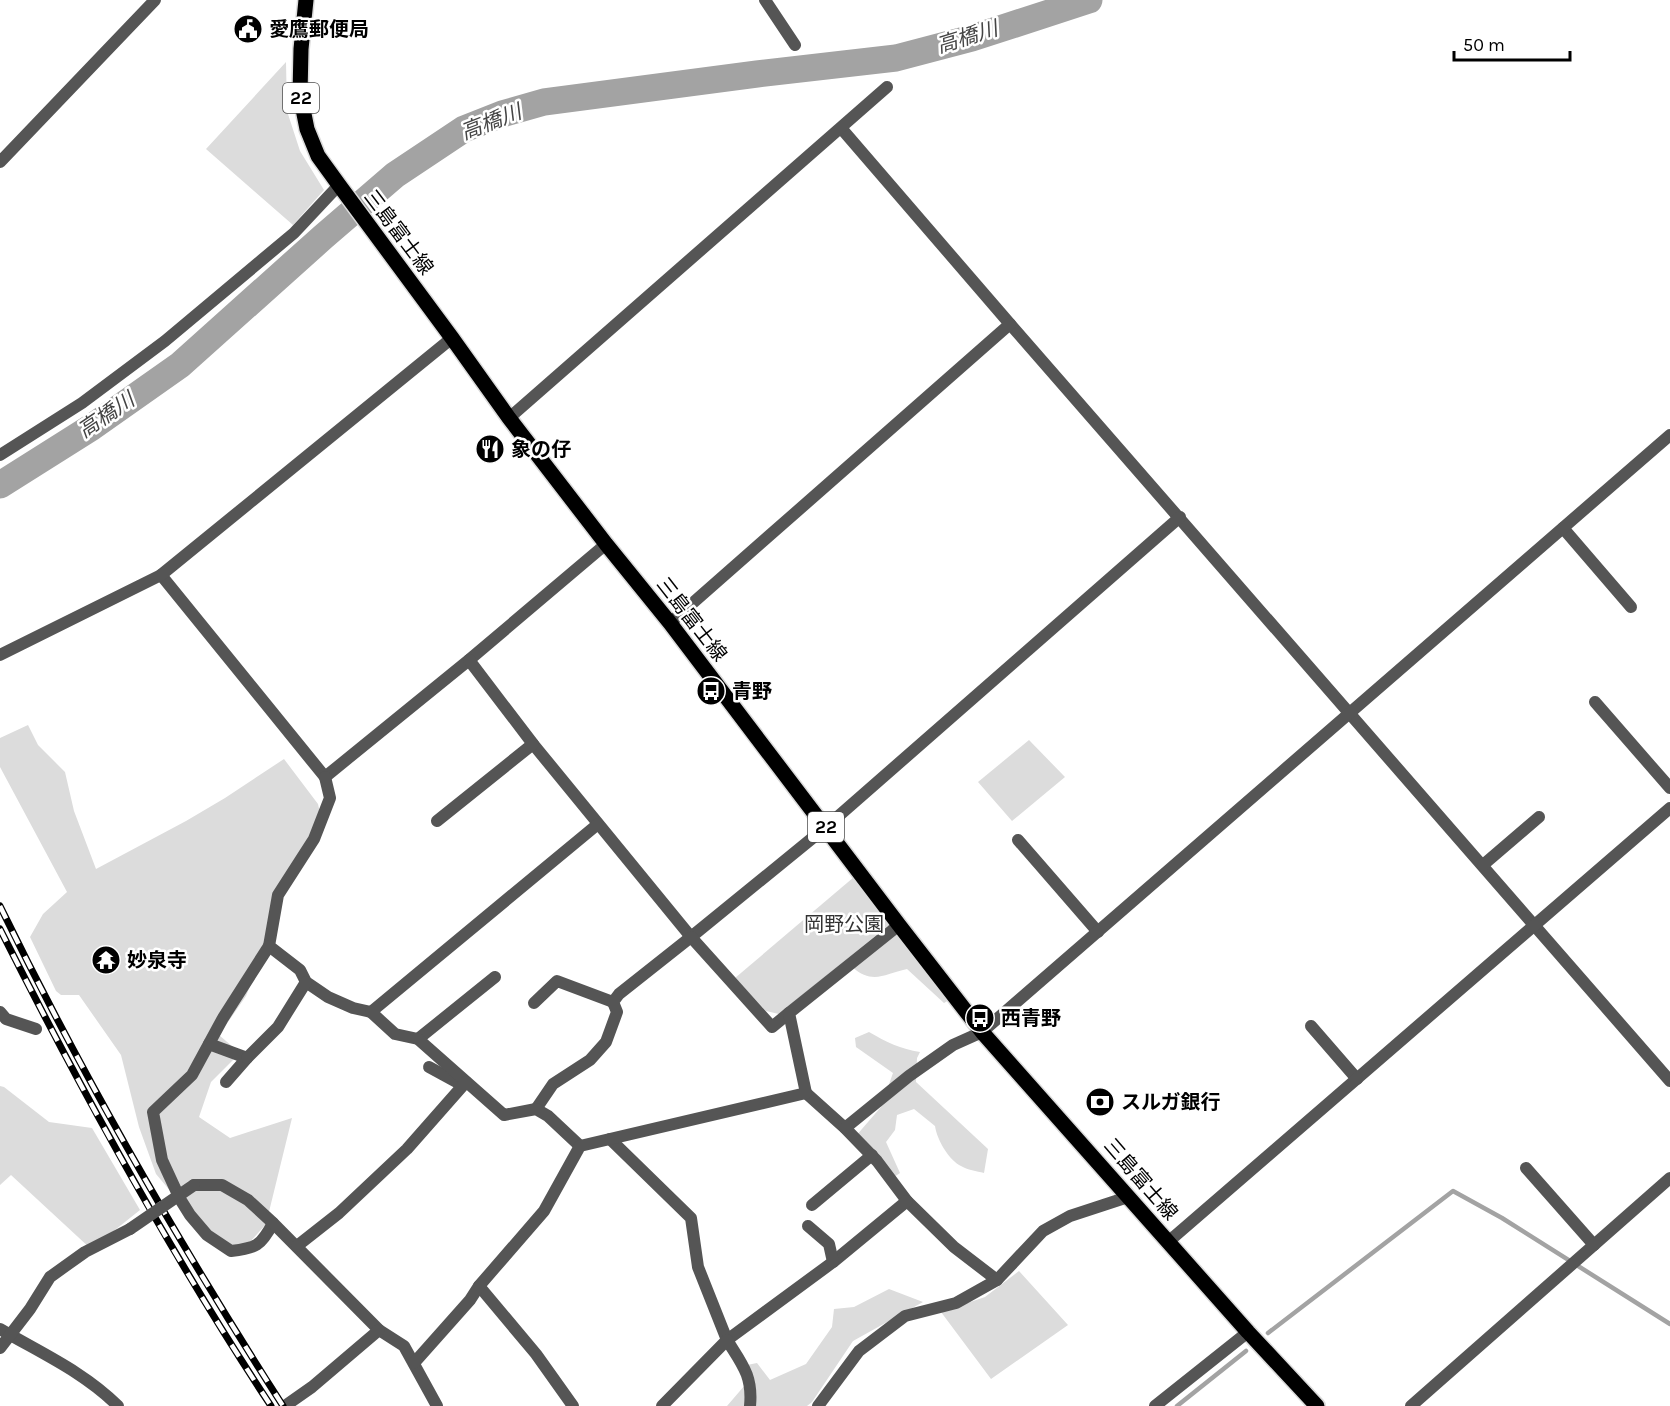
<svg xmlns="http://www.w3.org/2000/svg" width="1670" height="1406" font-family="Karla,'Noto Sans JP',sans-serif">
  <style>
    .green { fill: #dcdcdc }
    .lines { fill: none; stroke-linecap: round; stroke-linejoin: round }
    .stream { stroke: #a3a3a3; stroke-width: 4.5 }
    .river { stroke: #a3a3a3; stroke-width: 27 }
    .primary-casing { stroke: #dbdbdb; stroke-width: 18 }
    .minor { stroke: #555; stroke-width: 12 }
    .tertiary { stroke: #555; stroke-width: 12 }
    .primary { stroke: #000; stroke-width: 15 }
    .rail-casing { stroke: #000; stroke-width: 7 }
    .rail { stroke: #fff; stroke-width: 4.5; stroke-dasharray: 14; stroke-linecap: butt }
    .minor-bridge { stroke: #555; stroke-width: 12 }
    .labels { text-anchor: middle; stroke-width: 5; stroke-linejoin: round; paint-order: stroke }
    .shield { fill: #fff; stroke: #4c4c4c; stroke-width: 1.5 }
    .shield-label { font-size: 18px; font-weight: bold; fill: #000 }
    .poi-label { font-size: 20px; font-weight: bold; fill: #000; stroke: #fff; text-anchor: start }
    .street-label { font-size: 20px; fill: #000; stroke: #fff }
    .park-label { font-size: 20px; fill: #333; stroke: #fff }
    .water-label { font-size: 21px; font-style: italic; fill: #444; stroke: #fff }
  </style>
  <rect width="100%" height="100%" fill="#fff"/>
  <!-- green -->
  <g class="green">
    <polygon points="286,62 287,111 300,151 324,190 293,225 206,149"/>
    <polygon points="28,725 38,745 65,772 74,811 96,869 186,821 225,798 284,759 318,804 324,830 278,895 270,937 246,996 219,1035 240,1053 211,1082 199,1117 230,1138 292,1118 266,1224 243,1250 207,1235 156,1174 139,1127 121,1055 79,995 61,995 56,991 30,937 43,914 67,892 0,767 0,738"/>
    <polygon points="1029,740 1065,777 1012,821 978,782"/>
    <polygon points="854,877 890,924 779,1014 766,1011 735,978"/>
    <path d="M897,932l52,68 -5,3 -37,-34c-23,5 -34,16 -55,-2z"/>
    <path d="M869,1032c17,10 32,17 51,20l-3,6 -1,24 72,67 -4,24c-7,-2 -17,-3 -23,-7 -12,-6 -24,-26 -26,-40l-21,-17 -17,6 -2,15 -9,12 14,31 -6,4 -39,-40 26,-30 12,-34 -37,-26 -1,-9z"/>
    <polygon points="0,1086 4,1087 49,1122 92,1128 140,1210 91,1249 11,1175 0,1185"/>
    <polygon points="1019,1271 1068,1325 991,1379 941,1312 985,1297"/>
    <polygon points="889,1289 923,1302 853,1341 812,1402 807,1406 727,1406 745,1385 747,1365 757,1363 770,1380 806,1364 832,1327 834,1309 854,1307"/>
  </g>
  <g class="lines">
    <!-- stream -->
    <g class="stream">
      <polyline points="1268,1333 1453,1191 1502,1218 1670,1324"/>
      <polyline points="1177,1406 1246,1351"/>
    </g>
    <!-- river -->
    <polyline class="river" points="0,485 92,427 180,365 323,237 395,175 464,129 502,114 544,102 757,74 896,58 972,38 1089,0"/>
    <!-- primary casing -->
    <g class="primary-casing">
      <polyline id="primary" points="306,0 301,49 300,94 307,129 318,156 339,185 452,338 509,418 606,544 670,623 899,925 982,1032 1248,1332 1317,1406"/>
    </g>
    <!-- minor -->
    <g class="minor">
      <polyline points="765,0 795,45"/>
      <polyline points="841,128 1010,324 1670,1081"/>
      <polyline points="509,418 887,87"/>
      <polyline points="0,455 82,403 165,341 294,233 339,185"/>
      <polyline points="1563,528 1631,607"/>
      <polyline points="161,575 325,777 469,660 606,544"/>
      <polyline points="670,623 1010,324"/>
      <polyline points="0,655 161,575 452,338"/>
      <polyline points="469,660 533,744 691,937 826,827 1180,517"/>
      <polyline points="1595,702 1670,788"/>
      <polyline points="325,777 330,798 314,839 278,895 269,946 300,970 306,982 328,997 353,1008 371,1012"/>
      <polyline points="437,821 533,744"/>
      <polyline points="1018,840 1098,932"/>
      <polyline points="1483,865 1539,817"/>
      <path d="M269,946l-46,72 -31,57 -39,37 9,48 18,39 10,16 17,20 24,16c25,-3 30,-5 42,-28"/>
      <polyline points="534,1003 557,981 613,1002"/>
      <polyline points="0,1012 6,1019 36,1029"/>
      <polyline points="1311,1026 1357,1079"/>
      <polyline points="418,1039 495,977"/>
      <polyline points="209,1044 247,1058 226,1082"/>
      <polyline points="247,1058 278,1027 306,982"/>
      <polyline points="429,1067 462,1085"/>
      <polyline points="806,1093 845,1128 877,1161 907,1201 954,1247 997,1280"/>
      <polyline points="536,1109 553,1084 590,1060 606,1042 617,1012 613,1002 619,994 691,937 772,1027 789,1013"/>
      <polyline points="845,1128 909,1076 953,1045 982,1032"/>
      <polyline points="610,1139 691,1218 698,1267 727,1340 833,1262 907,1201"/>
      <polyline points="580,1146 548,1116 536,1109 504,1115 418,1039 395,1034 371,1012 598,824"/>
      <polyline points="1526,1168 1594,1245"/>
      <polyline points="194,1185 222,1185 248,1200 273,1223 379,1330 404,1346 437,1406"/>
      <polyline points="812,1205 872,1155"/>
      <polyline points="808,1226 829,1244 833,1262"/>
      <polyline points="1168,1242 1670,808"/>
      <polyline points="297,1246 339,1213 407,1149 466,1082"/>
      <polyline points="479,1286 536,1354 573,1406"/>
      <path d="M0,1329c41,24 84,43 118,77"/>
      <polyline points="0,1348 30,1309 50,1277 85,1252 130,1229"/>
      <polyline points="414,1363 470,1300 479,1286 544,1211 580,1146 806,1093 789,1013 899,925"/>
      <polyline points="285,1406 312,1387 379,1330"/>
      <path d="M662,1406l65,-66c15,24 26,36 23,66"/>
      <polyline points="818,1406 859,1351 905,1316 956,1303 997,1280 1043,1231 1070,1216 1128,1197"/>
      <polyline points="1155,1406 1248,1332"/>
      <polyline points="1411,1406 1670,1178"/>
    </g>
    <!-- tertiary -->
    <g class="tertiary">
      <polyline points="0,162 155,0"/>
      <polyline points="982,1032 1670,435"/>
    </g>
    <!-- primary -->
    <use href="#primary" class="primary"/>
    <!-- rail casing -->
    <g class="rail-casing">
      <g id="rail">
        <path d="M0,906c84,173 180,339 283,500"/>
        <path d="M0,929c82,163 170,324 271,477"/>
      </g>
    </g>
    <!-- rail -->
    <use href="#rail" class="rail"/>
    <!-- minor-bridge -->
    <polyline class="minor-bridge" points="130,1229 194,1185"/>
  </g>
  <!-- icons -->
  <defs>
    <g id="civic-disc" transform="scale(1.5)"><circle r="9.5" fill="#000" stroke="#fff"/><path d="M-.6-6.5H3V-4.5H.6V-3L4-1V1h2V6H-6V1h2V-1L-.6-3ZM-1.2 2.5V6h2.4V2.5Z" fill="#fff"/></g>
    <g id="restaurant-disc" transform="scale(1.5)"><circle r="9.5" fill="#000" stroke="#fff"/><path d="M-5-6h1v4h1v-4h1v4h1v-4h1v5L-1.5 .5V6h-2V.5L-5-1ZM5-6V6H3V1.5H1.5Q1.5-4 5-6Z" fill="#fff"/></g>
    <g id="bus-disc" transform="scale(1.5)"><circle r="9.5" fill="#000" stroke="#fff"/><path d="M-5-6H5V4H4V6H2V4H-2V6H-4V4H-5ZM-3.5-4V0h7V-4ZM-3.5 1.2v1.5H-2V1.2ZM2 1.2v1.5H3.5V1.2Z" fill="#fff"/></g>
    <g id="temple-disc" transform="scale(1.5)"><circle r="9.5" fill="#000" stroke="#fff"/><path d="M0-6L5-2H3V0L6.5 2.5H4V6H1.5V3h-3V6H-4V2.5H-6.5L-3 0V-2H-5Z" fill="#fff"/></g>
    <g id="bank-disc" transform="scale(1.5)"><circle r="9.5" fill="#000" stroke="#fff"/><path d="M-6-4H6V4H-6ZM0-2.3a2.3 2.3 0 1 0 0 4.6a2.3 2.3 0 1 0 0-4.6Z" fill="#fff"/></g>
  </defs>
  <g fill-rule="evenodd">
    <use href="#civic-disc" x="248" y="29"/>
    <use href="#restaurant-disc" x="490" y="449"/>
    <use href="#bus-disc" x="711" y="691"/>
    <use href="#temple-disc" x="106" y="960"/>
    <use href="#bus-disc" x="980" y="1018"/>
    <use href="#bank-disc" x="1100" y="1102"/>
  </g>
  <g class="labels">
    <!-- shield labels -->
    <g class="shield">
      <rect x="283" y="83" width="36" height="30" rx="4.5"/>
      <rect x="808" y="812" width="36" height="30" rx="4.5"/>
    </g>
    <g class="shield-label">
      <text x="301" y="104">22</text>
      <text x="826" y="833">22</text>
    </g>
    <!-- poi labels -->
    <g class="poi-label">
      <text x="269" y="36">愛鷹郵便局</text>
      <text x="511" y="456">象の仔</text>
      <text x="732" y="698">青野</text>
      <text x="127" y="967">妙泉寺</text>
      <text x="1001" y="1025">西青野</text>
      <text x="1121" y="1109">スルガ銀行</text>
    </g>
    <!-- street labels -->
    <g class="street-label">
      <text transform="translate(399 232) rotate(53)" y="7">三島富士線</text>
      <text transform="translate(692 619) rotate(52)" y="7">三島富士線</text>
      <text transform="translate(1141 1179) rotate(49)" y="7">三島富士線</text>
    </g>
    <!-- park labels -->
    <g class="park-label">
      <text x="844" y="931">岡野公園</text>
    </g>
    <!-- water labels -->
    <g class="water-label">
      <text transform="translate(967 37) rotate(-17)" y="7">高橋川</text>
      <text transform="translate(491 122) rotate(-21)" y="7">高橋川</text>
      <text transform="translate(106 415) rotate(-34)" y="7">高橋川</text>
    </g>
  </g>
  <!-- scale -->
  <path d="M1454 51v9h116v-9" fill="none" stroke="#000000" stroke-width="3"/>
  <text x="1463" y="51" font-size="18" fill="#000000" stroke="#ffffff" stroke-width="4.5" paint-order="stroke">50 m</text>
</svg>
